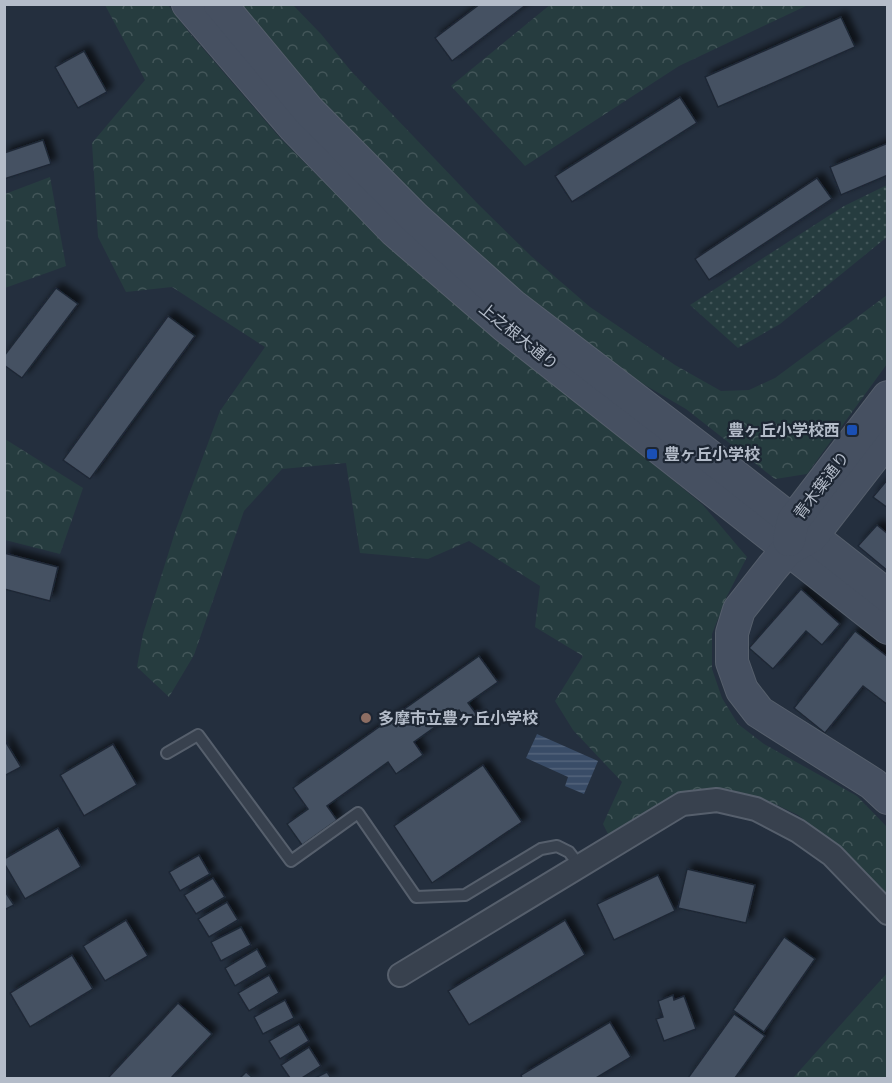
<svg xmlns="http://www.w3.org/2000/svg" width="892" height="1083" font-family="'Source Sans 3','Noto Sans JP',sans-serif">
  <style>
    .grass { fill: url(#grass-dots) }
    .forest { fill: url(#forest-crowns) }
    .water { fill: url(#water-rules) }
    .building { fill: #455162; stroke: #1f2835; stroke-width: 1.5; filter: url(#shadow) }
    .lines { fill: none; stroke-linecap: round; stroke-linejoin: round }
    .lane-casing { stroke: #565f6c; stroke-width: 14 }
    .street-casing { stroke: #565f6c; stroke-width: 26 }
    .secondary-casing { stroke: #565f6c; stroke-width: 34 }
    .lane { stroke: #38414e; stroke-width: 10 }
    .street { stroke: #38414e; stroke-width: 22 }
    .secondary { stroke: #465061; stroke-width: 32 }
    .transit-dot { fill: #1a4fb4; stroke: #1d2633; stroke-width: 2 }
    .education-dot { fill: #8d6e63; stroke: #1d2633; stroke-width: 2 }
    .labels { text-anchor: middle; stroke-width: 4.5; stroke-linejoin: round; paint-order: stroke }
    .street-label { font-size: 16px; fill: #b4bcc9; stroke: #1d2633 }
    .poi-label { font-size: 16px; font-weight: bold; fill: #b4bcc9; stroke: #1d2633; text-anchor: start }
  </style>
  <defs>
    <pattern id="grass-dots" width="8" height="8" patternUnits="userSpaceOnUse" patternTransform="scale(1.5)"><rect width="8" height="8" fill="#263c3f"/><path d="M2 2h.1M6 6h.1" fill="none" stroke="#435659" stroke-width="1.8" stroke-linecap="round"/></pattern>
    <pattern id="forest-crowns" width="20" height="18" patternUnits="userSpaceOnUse" patternTransform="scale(1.5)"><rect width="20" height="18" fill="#263c3f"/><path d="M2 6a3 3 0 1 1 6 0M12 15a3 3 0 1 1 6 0" fill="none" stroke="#435659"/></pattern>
    <pattern id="water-rules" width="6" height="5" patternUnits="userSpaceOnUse" patternTransform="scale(1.5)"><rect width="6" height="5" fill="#394c67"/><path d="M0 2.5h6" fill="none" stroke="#53647b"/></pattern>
    <filter id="shadow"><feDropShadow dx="5.5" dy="-5.5" stdDeviation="3" flood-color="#0009"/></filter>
  </defs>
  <rect width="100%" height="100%" fill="#242f3e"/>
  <!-- grass -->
  <polygon class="grass" points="887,185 887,237 780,324 738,348 690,305 844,206"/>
  <!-- forest -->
  <g class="forest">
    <polygon points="551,4 808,4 808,5 679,66 525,166 451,86"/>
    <polygon points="105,5 168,5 187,30 281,139 385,243 703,505 747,557 727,596 712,634 712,669 722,698 738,724 764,744 857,796 887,827 887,899 833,843 798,815 762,798 723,788 684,791 608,834 603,824 622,782 573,730 555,701 583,656 535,627 540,586 469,541 428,559 360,553 346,463 282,469 244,511 194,655 169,697 137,667 143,634 176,529 220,411 265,347 172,287 126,292 98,237 92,143 145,80"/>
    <polygon points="231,5 293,5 321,34 351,71 478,204 531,256 590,307 675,365 721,391 749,390 775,378 887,295 887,364 807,474 775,479 686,409 638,381 518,289 426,207 362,145"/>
    <polygon points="50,177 66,266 5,288 5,194"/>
    <polygon points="5,439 83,488 60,554 5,540"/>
    <polygon points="887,973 887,1078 792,1078 793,1078"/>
  </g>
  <!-- water -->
  <polygon class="water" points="537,734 598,761 584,794 565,786 568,777 526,758"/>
  <!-- building -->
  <g class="building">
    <polygon points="480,4 527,4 452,61 435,38"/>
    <polygon points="841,17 855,47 718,107 705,77"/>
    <polygon points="84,51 107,92 78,108 55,67"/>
    <polygon points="680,97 697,123 572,202 555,176"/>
    <polygon points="43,140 51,164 4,179 4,153"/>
    <polygon points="888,143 888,175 841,195 830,167"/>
    <polygon points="817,178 832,199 709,280 695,259"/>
    <polygon points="56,288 78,304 22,378 4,365 4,356"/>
    <polygon points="168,316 195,336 90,479 63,460"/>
    <polygon points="888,479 888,508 873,497"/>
    <polygon points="877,525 888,534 888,571 858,546"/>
    <polygon points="4,553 58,567 50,601 4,589"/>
    <polygon points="801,589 840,624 822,645 806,631 773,669 749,648"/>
    <polygon points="855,631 888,657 888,705 863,686 825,733 794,708"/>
    <polygon points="479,656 498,682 468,703 477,715 467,722 459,710 414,742 423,755 396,774 388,762 327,806 337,820 302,845 287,824 308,809 293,788"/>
    <polygon points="4,739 21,767 4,776"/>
    <polygon points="113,744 137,785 84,816 60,775"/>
    <polygon points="483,765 522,822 432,883 394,826"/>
    <polygon points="58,828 81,867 25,899 4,863 4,859"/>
    <polygon points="199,855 210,874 180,891 169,872"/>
    <polygon points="687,869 755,885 746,923 678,908"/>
    <polygon points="658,875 675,911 614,940 597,904"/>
    <polygon points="213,878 225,897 196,914 184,895"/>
    <polygon points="4,890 14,905 4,910"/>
    <polygon points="227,902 238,920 209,937 198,919"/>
    <polygon points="126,920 148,956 105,981 83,946"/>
    <polygon points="565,920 585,955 469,1025 448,991"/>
    <polygon points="241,927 251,945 221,961 211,942"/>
    <polygon points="784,937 815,959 764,1032 733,1010"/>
    <polygon points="257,949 267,967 235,986 225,968"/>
    <polygon points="72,955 93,989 30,1027 10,993"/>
    <polygon points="269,975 279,993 249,1011 238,993"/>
    <polygon points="673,995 674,1000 684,996 696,1029 664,1041 656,1019 663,1017 658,1001"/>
    <polygon points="285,1000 294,1018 263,1034 254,1017"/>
    <polygon points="178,1003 212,1034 171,1078 108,1078"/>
    <polygon points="734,1014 765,1036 735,1078 688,1078"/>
    <polygon points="610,1022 631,1057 596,1078 522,1078 521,1075"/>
    <polygon points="299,1024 309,1041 280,1059 269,1041"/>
    <polygon points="309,1047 321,1066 302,1078 290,1078 281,1065"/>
    <polygon points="246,1072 253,1078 240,1078"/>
    <polygon points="327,1072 331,1078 315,1078"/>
  </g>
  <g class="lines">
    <!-- lane casing -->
    <g class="lane-casing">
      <polyline id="lane" points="167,753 198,735 291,861 358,813 416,897 465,895 541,849 557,846 569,852 579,865"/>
    </g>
    <!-- street casing -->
    <g class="street-casing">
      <polyline id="street" points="400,975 682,804 717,800 756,809 798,831 832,855 888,913"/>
    </g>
    <!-- secondary casing -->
    <g class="secondary-casing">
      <g id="secondary">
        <polyline points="188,4 294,127 395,231 505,326 888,628"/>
        <polyline points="220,4 309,111 415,218 512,305 725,468 888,596"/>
        <polyline points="888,438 812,536 787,550 772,568 739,610 732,633 732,662 742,690 759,712 873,784 888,798"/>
        <polyline points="789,540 793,521 888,397"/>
      </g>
    </g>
    <!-- lane -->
    <use href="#lane" class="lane"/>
    <!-- street -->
    <use href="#street" class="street"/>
    <!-- secondary -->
    <use href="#secondary" class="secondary"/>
  </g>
  <!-- markers -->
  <g class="transit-dot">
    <rect x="846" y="424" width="12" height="12" rx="3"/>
    <rect x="646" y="448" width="12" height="12" rx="3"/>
  </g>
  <circle class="education-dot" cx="366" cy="718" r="6"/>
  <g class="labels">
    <!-- street labels -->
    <g class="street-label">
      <text transform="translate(519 336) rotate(39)" y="6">上之根大通り</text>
      <text transform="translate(821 485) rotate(-53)" y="6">青木葉通り</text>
    </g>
    <!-- poi labels -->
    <g class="poi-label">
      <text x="840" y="436" text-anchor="end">豊ヶ丘小学校西</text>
      <text x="664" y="460">豊ヶ丘小学校</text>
      <text x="378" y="724">多摩市立豊ヶ丘小学校</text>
    </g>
  </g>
  <!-- border -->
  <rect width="892" height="1083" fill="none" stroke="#b4bcc9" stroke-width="12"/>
</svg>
